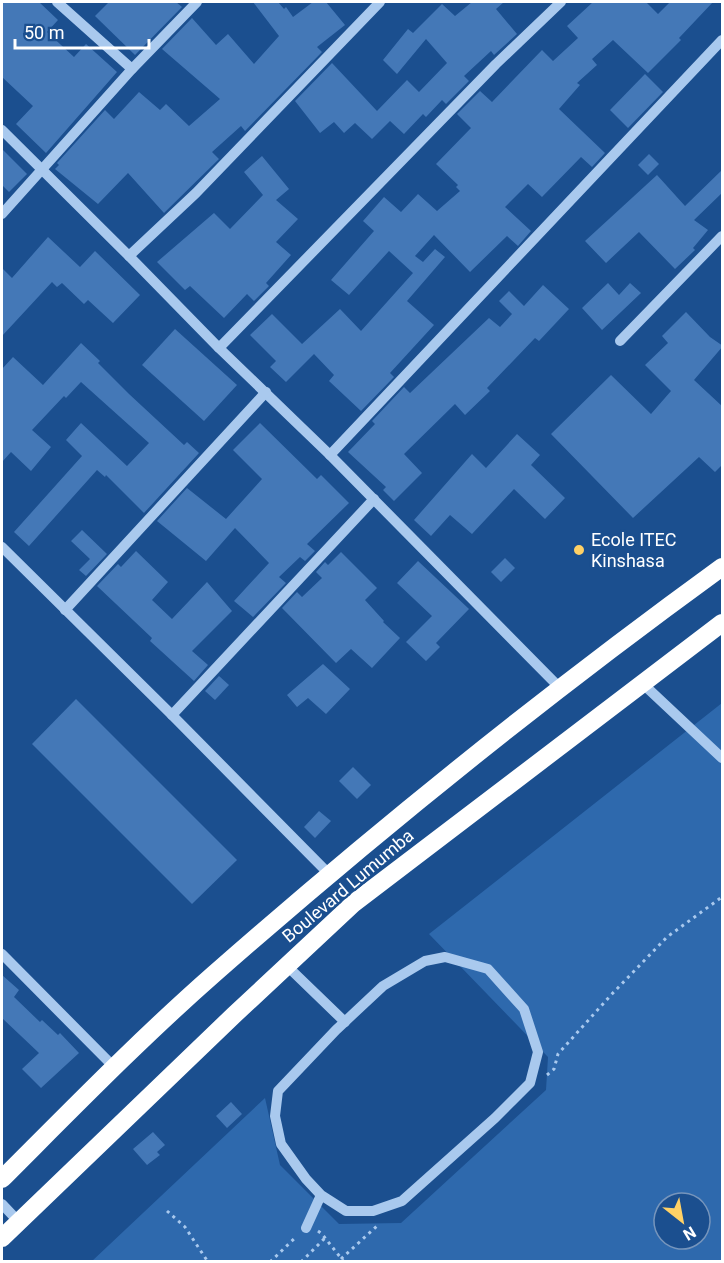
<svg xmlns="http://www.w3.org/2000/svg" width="724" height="1263" font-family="Roboto,sans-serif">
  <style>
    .green { fill: #2e69ad; fill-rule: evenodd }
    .building { fill: #4478b7 }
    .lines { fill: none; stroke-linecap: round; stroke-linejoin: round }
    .path { stroke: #a9c9ee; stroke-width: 3; stroke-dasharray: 3 4.5; stroke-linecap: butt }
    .minor { stroke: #a9c9ee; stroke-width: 10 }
    .highway { stroke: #fff; stroke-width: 18 }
    .poi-dot { fill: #ffd166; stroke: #1b4f8f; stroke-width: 2 }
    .labels { text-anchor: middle; stroke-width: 5; stroke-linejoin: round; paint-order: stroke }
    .poi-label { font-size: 18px; fill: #fff; stroke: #1b4f8f; text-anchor: start }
    .street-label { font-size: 18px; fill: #fff; stroke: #1b4f8f }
  </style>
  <rect width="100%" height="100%" fill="#1b4f8f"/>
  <!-- green -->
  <path class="green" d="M722,703v558l-631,1 174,-164 15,67 59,59 62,-1 145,-133 2,-33 -119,-123zM664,1203h36v36h-36z"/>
  <!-- building -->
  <g class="building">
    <polygon points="2,2 39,2 58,20 47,32 74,57 86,44 117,72 46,153 16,124 33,106 2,77"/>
    <polygon points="109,2 176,2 182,7 135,55 95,16"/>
    <polygon points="253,2 278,2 284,9 286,7 293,17 313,2 326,2 345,25 317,47 322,52 245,131 241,126 212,152 219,159 164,213 128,173 98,204 55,169 59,165 57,163 105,110 114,119 139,92 160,110 166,104 189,126 220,99 162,49 192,18 216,45 228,34 254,64 279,36"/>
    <polygon points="472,2 504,2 496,9 517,34 494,55 491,51 464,76 469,81 446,104 442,100 426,117 423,114 404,134 390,121 372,139 355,123 344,133 334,122 320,133 295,101 332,63 377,111 407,80 419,92 447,63 426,39 397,74 383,60 408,29 413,33 442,4 455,16"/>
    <polygon points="593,2 646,2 658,14 670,2 713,2 679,38 681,40 648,73 613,40 592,59 597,65 577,83 580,85 559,109 605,153 592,167 581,157 542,197 528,184 505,207 531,231 518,246 507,236 470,272 434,235 415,256 423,262 435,249 445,257 407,301 434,325 390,373 394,377 361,411 329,381 334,375 314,354 286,382 270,367 276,361 250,335 272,314 302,344 340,309 361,331 413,273 389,251 349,295 331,280 374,231 363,221 384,197 401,212 418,194 437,211 460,191 456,187 458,185 436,164 471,128 457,114 480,91 492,102 542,50 553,61 578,38 567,26"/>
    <polygon points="645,74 663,92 628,128 610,110"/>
    <polygon points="2,149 27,174 9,192 2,185"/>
    <polygon points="649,154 659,164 648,175 638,165"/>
    <polygon points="262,156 289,189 276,200 298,219 276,242 291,255 266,283 269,286 254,301 247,294 224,318 190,286 185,290 157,262 214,213 230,229 263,195 244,172"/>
    <polygon points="723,169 723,192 694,220 708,230 693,248 695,250 675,269 639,232 606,263 585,241 657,175 685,206"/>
    <polygon points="48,237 80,267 95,251 140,295 113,323 88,300 84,304 62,283 57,287 52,282 2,336 2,268 12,278"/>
    <polygon points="608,283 619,295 630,283 641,293 602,330 582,308"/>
    <polygon points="543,285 569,309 539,341 535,338 487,388 490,391 465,415 455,404 404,454 422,473 394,501 383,490 386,487 348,452 375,424 372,421 404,387 410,393 489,318 500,327 512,314 499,301 509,291 524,306"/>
    <polygon points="686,312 710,337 723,346 694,380 723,407 723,464 715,472 699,457 633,518 551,434 611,375 651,414 671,391 645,365 668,343 662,336"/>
    <polygon points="175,329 237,385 204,421 142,365"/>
    <polygon points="81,343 100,361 98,363 129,394 184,445 187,442 199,453 144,513 106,475 105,477 97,470 29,546 14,532 82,456 66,440 81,423 127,466 149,443 81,382 66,398 64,396 32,430 51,447 31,471 11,452 2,462 2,369 13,357 43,385"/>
    <polygon points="260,423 317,479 321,475 349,503 307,544 315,551 305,561 300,557 279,577 286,583 253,617 234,601 269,563 235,528 206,561 157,521 187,488 226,519 262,479 233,450"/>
    <polygon points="517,434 540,455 531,465 565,498 545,519 514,489 472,534 450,515 431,536 414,520 472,454 486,468"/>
    <polygon points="82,530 107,554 86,576 79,570 90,559 71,541"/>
    <polygon points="136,551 168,582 152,600 172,619 207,582 232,611 192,651 208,665 194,681 150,641 152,638 97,586 118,564 121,567"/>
    <polygon points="341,552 377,588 365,600 384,621 383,622 400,638 372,668 351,649 336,663 282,608 297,592 302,597 322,578 316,572 325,562 328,565"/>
    <polygon points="505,558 515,568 501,582 491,572"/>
    <polygon points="418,561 469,609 436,643 440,647 426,661 406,642 432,616 397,583"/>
    <polygon points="323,664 350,689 326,714 308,698 297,707 287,695"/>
    <polygon points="219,676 229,685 215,700 205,691"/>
    <polygon points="76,699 237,860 192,904 32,744"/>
    <polygon points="353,767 371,785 357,799 339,781"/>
    <polygon points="319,811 331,821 315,838 304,827"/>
    <polygon points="2,975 19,990 14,997 40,1022 42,1020 58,1035 60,1033 79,1053 41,1088 22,1069 39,1053 2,1018"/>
    <polygon points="231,1102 242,1114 227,1128 216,1116"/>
    <polygon points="153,1132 165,1145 157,1152 160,1155 147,1165 133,1149"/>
  </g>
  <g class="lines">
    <!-- path -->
    <g class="path">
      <polyline points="547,1075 554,1069 558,1054 611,995 667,937 722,897"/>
      <polyline points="167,1211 185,1227 208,1262"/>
      <polyline points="318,1231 322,1234 344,1262"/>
      <polyline points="341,1259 378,1225"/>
      <polyline points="270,1262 297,1236"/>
      <polyline points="301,1262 325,1238"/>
    </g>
    <!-- minor -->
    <g class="minor">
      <polyline points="57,2 132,69"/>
      <polyline points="2,130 129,256 219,348 330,455 560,688"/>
      <polyline points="2,214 132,69 197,2"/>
      <polyline points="129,256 196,193 380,2"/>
      <polyline points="620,341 722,236"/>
      <polyline points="219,348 496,64 561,2"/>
      <polyline points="330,455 722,40"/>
      <polyline points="2,547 172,715 330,875"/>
      <polyline points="65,610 266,392"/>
      <polyline points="642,683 722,758"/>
      <polyline points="172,715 374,499"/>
      <polyline points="2,954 114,1067"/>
      <polyline points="286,965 345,1022"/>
      <polyline points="2,1204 18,1221"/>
      <polyline points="306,1228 321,1195 306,1179 281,1144 275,1116 278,1091 336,1030 383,986 425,961 445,957 488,969 524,1009 538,1052 530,1083 495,1118 402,1201 373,1211 346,1211 321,1195"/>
    </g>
    <!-- highway -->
    <g class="highway">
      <path d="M2,1179c69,-69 138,-140 212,-205 163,-143 333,-280 508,-407"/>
      <polyline points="2,1238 234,1015 354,903 722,623"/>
    </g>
  </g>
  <!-- markers -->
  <circle class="poi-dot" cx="579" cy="550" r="6"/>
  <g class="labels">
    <!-- poi labels -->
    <g class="poi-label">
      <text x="591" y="546">Ecole ITEC<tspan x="591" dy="21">Kinshasa</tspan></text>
    </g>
    <!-- street labels -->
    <g class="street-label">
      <text transform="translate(348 886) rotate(-40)" y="6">Boulevard Lumumba</text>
    </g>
  </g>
  <!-- border -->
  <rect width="724" height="1263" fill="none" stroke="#ffffff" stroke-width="6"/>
  <!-- north arrow -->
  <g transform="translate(682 1221) rotate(149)"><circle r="28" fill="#1b4f8f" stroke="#7695bc" stroke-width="1.5"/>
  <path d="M0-4.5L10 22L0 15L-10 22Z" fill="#ffd166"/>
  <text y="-9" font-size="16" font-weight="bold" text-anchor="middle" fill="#ffffff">N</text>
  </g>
  <!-- scale -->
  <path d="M15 39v9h134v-9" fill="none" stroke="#ffffff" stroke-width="3"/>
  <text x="24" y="39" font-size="18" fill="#ffffff" stroke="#1b4f8f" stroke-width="4.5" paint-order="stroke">50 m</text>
</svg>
